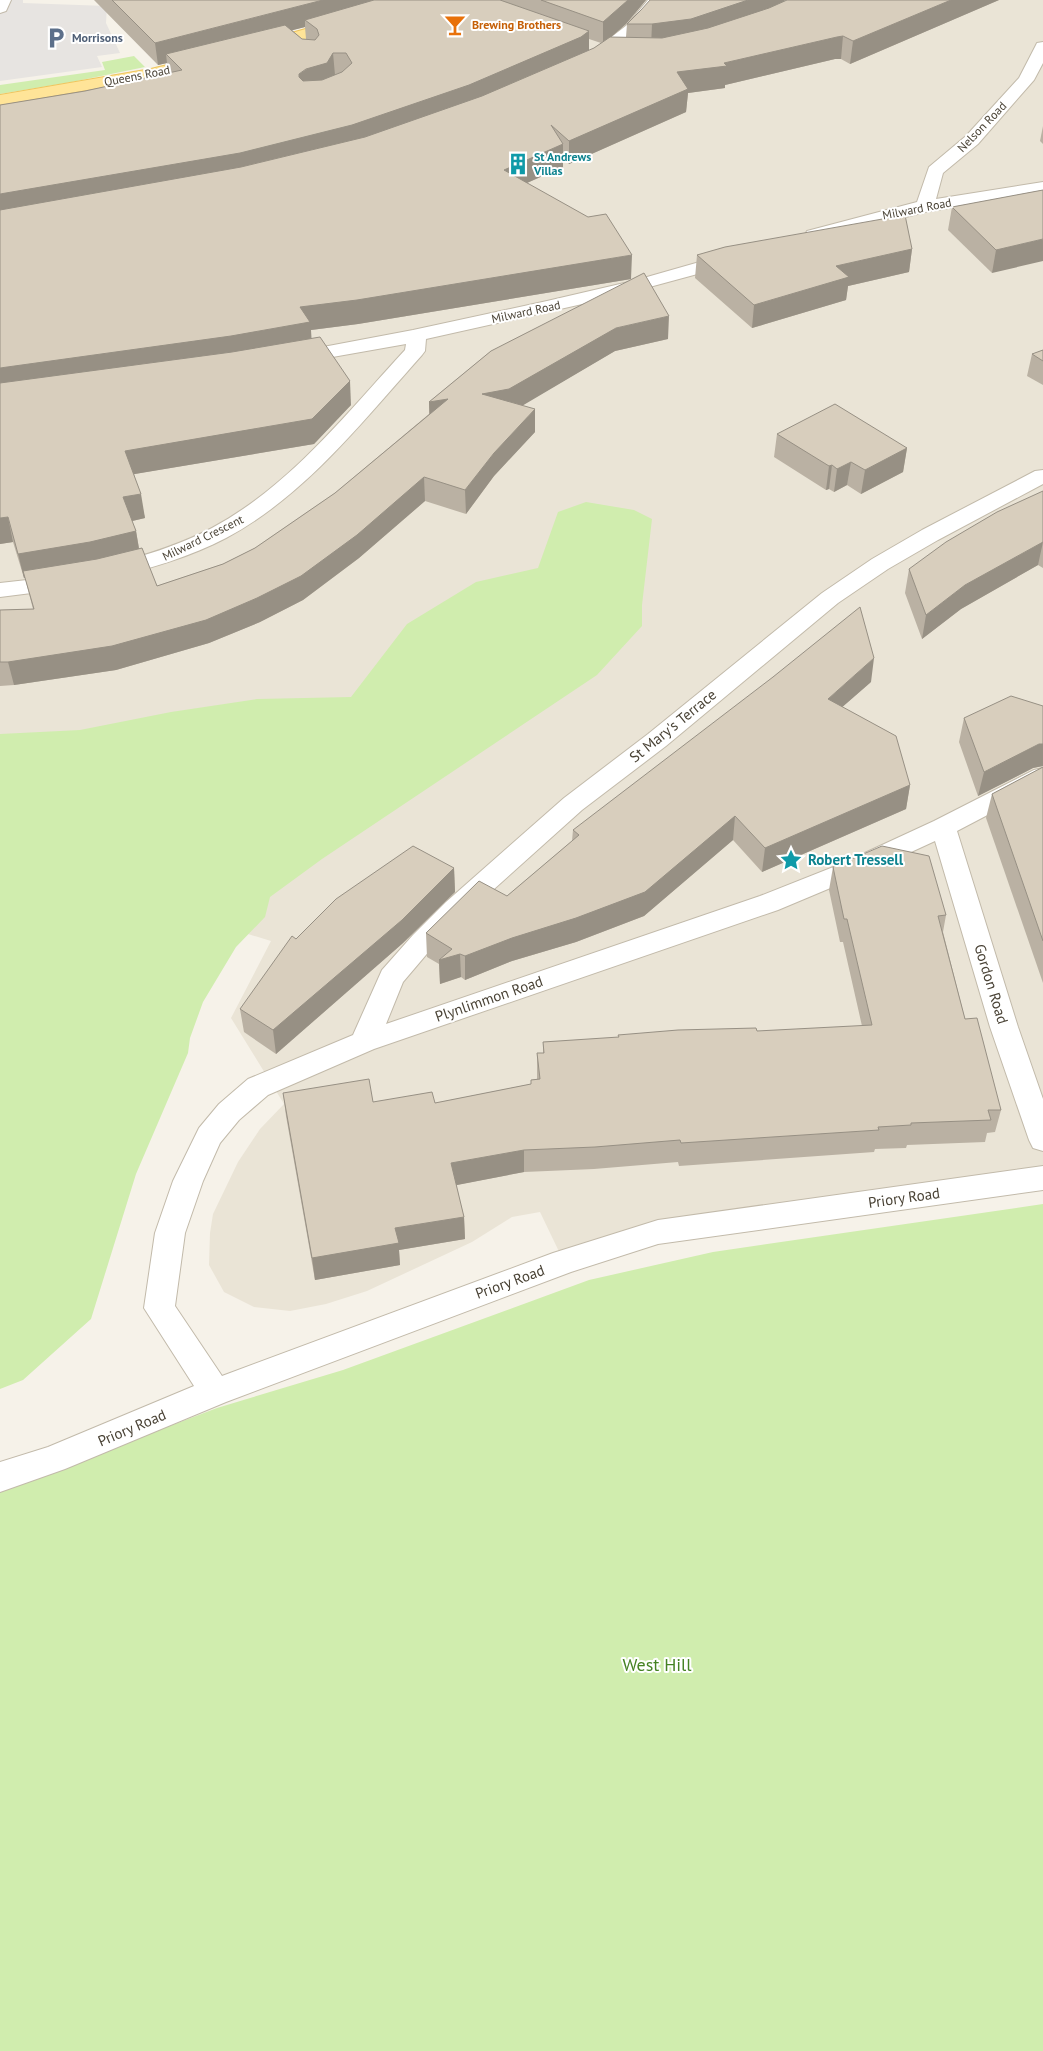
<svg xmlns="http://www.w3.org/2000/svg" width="1043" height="2051" font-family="'PT Sans',sans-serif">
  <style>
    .residential { fill: #eae4d6 }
    .green { fill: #d0edae }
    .parking { fill: #e7e4e1 }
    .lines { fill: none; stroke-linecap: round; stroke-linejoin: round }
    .minor-casing { stroke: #c2baaa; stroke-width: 2 }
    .major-casing { stroke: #eec55e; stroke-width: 2 }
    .minor { fill: #fff; fill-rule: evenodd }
    .major { fill: #ffe498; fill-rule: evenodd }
    .wall { fill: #bab1a3; fill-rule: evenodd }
    .shaded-wall { fill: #979084 }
    .building { fill: #d8cebd; stroke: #979084; fill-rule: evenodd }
    .labels { text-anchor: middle; stroke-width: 4; stroke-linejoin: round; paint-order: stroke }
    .far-food-label { font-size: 12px; font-weight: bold; fill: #c56008; stroke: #fff; text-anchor: start }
    .far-service-label { font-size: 12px; font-weight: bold; fill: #4e5e75; stroke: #fff; text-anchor: start }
    .far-street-label { font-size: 12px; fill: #4a4336; stroke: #fff }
    .far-culture-label { font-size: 12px; font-weight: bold; fill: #0d838f; stroke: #fff; text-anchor: start }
    .street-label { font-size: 15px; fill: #4a4336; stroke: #fff }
    .culture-label { font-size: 15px; font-weight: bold; fill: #0d838f; stroke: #fff; text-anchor: start }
    .near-park-label { font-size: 18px; fill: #458223; stroke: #fff }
  </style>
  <rect width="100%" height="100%" fill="#f6f2e9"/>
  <!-- residential -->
  <polygon class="residential" points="555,0 1043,0 1043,1178 856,1205 564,1262 540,1212 512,1217 472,1242 367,1291 326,1304 290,1311 254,1307 224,1292 209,1265 210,1233 213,1214 238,1162 260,1129 284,1104 231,1018 271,941 0,858 0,116"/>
  <!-- green -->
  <g class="green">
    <polygon points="134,56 145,67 72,82 0,94 0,85 105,70 102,62"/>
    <polygon points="586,502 634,510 652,519 642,605 642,626 597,675 322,859 270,897 265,917 236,947 203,1002 190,1038 188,1053 136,1174 91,1319 23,1380 0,1389 0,734 80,730 171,712 257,699 351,697 407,624 476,582 538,568 558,512"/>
    <polygon points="1043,1204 1043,2051 0,2051 0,1483 83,1459 217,1408 343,1370 589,1280 713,1252"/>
  </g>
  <!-- parking -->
  <polygon class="parking" points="0,0 23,0 23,3 107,6 106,23 120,53 97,56 102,67 0,81"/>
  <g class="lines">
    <!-- minor casing -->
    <g class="minor-casing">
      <g id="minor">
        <polygon points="0,0 11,0 6,11 0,13"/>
        <polygon points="648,0 664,0 639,31 599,64 587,64 585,60 587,56 627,25"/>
        <polygon points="1043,42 1043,63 1034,80 978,144 943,173 936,199 1043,182 1043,192 925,212 814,241 807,239 805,235 807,231 917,202 929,167 966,136 1019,78 1035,47 1037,43"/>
        <path d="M731,253l7,2 2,4 -2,4 -129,35 -183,41 -1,12 -3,4c-59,66 -117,141 -196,183 -36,19 -75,30 -114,40l-8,-2 -3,-5 3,-5c37,-9 74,-20 108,-38 78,-42 134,-114 193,-178l1,-6 -113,20 -7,-2 -3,-4 3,-4 127,-24 134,-29 86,-20z"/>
        <polygon points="1043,470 1043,484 938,540 888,569 838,603 666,746 582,810 464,916 431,949 403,982 386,1024 760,896 841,864 934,821 1034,770 1043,768 1043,786 957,831 1018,1027 1043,1099 1043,1151 1033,1148 1029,1140 990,1027 935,841 859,876 778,910 374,1049 268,1095 239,1120 220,1143 203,1181 185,1233 175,1306 222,1376 553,1253 658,1220 1043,1166 1043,1190 658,1244 571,1272 226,1402 65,1469 0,1492 0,1462 48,1447 194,1386 144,1308 155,1233 173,1181 199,1128 219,1104 248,1079 353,1035 382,970 413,935 446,902 564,798 648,734 822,593 872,559 922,530 1035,471"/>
        <polygon points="63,576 71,578 74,583 71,588 0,597 0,583"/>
      </g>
    </g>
    <!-- major casing -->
    <g class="major-casing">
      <g id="major">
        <polygon points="341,19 347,21 349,24 347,27 262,52 256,51 254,47 256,43"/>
        <polygon points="204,56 210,57 212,61 210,65 151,79 0,105 0,95 151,69"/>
      </g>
    </g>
    <!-- minor -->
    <use href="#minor" class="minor"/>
    <!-- major -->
    <use href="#major" class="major"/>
  </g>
  <!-- wall -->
  <g class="wall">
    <path d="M94,0h552l-20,24 -15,13h15l1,-13 157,-23 3,-1h212l-149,64 -9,-5h-6l-110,26v3l-37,5 -2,19 -117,52 -6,-6v9l-36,16 104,96 -273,45 -47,6v8l40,67 -37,39 -180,30 11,44 -13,3 4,10 3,17 18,38 66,-22 32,-16 80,-55 94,-79v-12l62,-51 177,-12 -53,12 -93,54 13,27 -41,44 -28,38 -41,-13 -66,57 -56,42 -43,22 -51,21 -93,27 -102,15 -14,1v-76l33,-1 -8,-31h-1l-11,-36 -13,2 85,-453 83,-18 -1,-10 -9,2zM305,27l1,12h-4l-10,-9zM589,39l12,4 -7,5 -5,3z"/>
    <polygon points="1043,126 1043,144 1040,141"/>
    <polygon points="1043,190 992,273 948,230 952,207"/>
    <polygon points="912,249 909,272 848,286 846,300 752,328 695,278 697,255"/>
    <polygon points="1043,350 1043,385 1027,376 1032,354"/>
    <polygon points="777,434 907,448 903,472 861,494 847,485 834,492 829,489 826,490 774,457"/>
    <polygon points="1043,491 1043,568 1038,565 961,609 922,639 905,593 909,569"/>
    <polygon points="871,682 842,707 910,785 906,809 762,872 733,840 644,916 576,942 512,961 465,980 461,977 440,984 439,964 427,957 426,933 507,896 572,841 573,830"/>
    <polygon points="1043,706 1043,766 1033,768 978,796 959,742 964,718"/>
    <polygon points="1043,767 1043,983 986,818 992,794"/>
    <polygon points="833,867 946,915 943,932 965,1019 1001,1110 995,1132 987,1133 985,1142 907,1145 906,1148 875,1149 874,1152 679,1166 678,1162 594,1169 524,1172 456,1185 464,1217 465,1239 399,1250 400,1265 315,1280 286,1116 283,1093 373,1102 435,1103 531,1084 531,1080 537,1079 537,1053 543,1053 543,1042 862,1026 843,942 840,942 829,890"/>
    <polygon points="454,868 455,892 403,943 276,1054 244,1032 240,1009 296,939"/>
  </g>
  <!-- shaded-wall -->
  <g class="shaded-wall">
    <polygon points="323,0 396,0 305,20 305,27 173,61 166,54 167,63 158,65 155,43"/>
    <polygon points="628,0 646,0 626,24 603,44 603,22"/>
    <polygon points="748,0 785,0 780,9 651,47 652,24"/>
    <polygon points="951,0 999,0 850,64 853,41"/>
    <polygon points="589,31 589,54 353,148 0,218 0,194"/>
    <polygon points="843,36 841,59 835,59 725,85 725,88 688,93 686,112 569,164 569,141 677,72 724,63 837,37"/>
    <polygon points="333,53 335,75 300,99 299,74"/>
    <polygon points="563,144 563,167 504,193 504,170"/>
    <polygon points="1043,239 1043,261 992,273 996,250"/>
    <polygon points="912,249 909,272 848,286 846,300 752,328 754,305 836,266"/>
    <polygon points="632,255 631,279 358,324 311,330 312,346 0,393 0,368 300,307"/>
    <polygon points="669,316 668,339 615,351 510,413 482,394 616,328"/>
    <polygon points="350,381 351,405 314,444 129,475 125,451"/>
    <polygon points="448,399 430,425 429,402"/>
    <polygon points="535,409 535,432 494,476 466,514 465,490 494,453"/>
    <polygon points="907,448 903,472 861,494 865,470"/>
    <polygon points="851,462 847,485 834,492 837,469"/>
    <polygon points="832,465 829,489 826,490 829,466"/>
    <polygon points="424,477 425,501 359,558 303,600 260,622 209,643 116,670 14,685 8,662"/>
    <polygon points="141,494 145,518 128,522 123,497"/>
    <polygon points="8,517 13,542 0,544 0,518"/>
    <polygon points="136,531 140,555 23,571 25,578 24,578 18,554"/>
    <polygon points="1043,542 1038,565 961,609 922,639 926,615 965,585"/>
    <polygon points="874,658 871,682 824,723 828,699"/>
    <polygon points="1039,744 1043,744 1043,766 1033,768 978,796 984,772"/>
    <polygon points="910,785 906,809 762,872 765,848"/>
    <polygon points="735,816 733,840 644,916 576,942 512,961 465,980 465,956"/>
    <polygon points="454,868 455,892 403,943 276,1054 273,1030"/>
    <polygon points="460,954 461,977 440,984 439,960"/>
    <polygon points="524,1150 524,1172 452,1186 451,1163"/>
    <polygon points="464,1217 465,1239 399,1250 400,1265 315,1280 312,1258 395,1228"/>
  </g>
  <!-- building -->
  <g class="building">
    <polygon points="112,0 323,0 155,43"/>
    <path d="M374,0h126l89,31 -8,6 -112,48 -117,40 -112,28 -240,41v-89l85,-14 97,-21 -16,-16 119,-29 17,14 13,1 4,-5 -2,-6 -12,-9zM333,53h13l6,10 -10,9 -20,8 -19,1 -4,-4v-3l7,-5 21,-6z"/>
    <polygon points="541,0 628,0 603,22"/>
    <polygon points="650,0 748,0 691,19 652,24 627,24 641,10"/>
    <polygon points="787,0 951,0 853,41 843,36 837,37 724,63 727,66 677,72 688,89 569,141 551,125 563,144 504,170 588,217 606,214 632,255 357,300 300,307 310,322 231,336 0,368 0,210 241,167 365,137 482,96 594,48 610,37 662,38 708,28 769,8"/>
    <polygon points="1043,190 1043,239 996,250 952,207"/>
    <polygon points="905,215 912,249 836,266 849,277 754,305 697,255 725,247"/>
    <polygon points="644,273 669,316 616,328 509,389 482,394 535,409 494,453 465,490 424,477 357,535 301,576 257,598 206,620 112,646 8,662 0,662 0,610 34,609 23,571 97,559 142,548 157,586 223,564 255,548 335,493 448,399 429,402 491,351"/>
    <polygon points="320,337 350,381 312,419 125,451 141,494 123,497 136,531 90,542 18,554 8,517 0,518 0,383 232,352"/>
    <polygon points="1043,350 1043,361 1032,354"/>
    <polygon points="835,404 907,448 865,470 851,462 837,469 832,465 829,466 777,434"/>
    <polygon points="1043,491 1043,542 965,585 926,615 909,569 946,542 997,512"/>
    <polygon points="860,607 874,658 828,699 896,736 910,785 765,848 735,816 645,892 576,918 512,938 465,956 460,954 439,960 452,949 426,933 479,881 507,896 579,835 573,830 773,677"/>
    <polygon points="1011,696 1043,706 1043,744 1039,744 984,772 964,718"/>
    <polygon points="1043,767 1043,941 992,794"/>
    <polygon points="413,846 454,868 402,920 273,1030 240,1009 292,936 296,939 336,899"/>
    <polygon points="882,846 929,856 946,915 938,916 965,1019 977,1018 1001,1110 988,1110 991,1120 911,1123 911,1125 878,1127 879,1130 681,1143 680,1140 595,1147 524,1150 451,1163 464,1217 395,1228 399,1243 312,1258 283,1093 369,1079 373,1102 432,1092 435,1103 531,1084 531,1080 540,1079 537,1053 544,1053 543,1042 619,1037 618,1035 678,1030 756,1028 757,1031 872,1025 847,919 844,919 833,867"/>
  </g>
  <!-- icons -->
  <defs>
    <g id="bar-bare" transform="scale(1.725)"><path d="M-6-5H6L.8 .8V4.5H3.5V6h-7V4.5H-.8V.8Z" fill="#e8710a" stroke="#fff" stroke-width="2.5" paint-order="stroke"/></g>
    <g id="parking-bare" transform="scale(1.725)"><path d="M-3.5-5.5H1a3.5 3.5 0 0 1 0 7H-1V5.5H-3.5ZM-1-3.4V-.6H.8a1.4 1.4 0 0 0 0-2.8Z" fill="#5c6f8a" stroke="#fff" stroke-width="2.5" paint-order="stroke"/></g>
    <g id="building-bare" transform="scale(1.725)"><path d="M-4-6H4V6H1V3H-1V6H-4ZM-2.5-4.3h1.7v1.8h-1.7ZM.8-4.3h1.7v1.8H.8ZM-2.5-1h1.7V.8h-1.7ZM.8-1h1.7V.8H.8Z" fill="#0f9aa8" stroke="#fff" stroke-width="2.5" paint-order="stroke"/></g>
    <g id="sight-bare" transform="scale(1.725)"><path d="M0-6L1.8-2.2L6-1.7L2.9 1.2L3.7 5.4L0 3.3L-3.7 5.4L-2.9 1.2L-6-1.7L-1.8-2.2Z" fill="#0f9aa8" stroke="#fff" stroke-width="2.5" paint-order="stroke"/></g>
  </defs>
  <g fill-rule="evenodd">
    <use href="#bar-bare" x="455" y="25"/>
    <use href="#parking-bare" x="56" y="38"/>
    <use href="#building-bare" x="518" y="164"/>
    <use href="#sight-bare" x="791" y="860"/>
  </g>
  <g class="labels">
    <!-- far-food labels -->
    <g class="far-food-label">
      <text x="472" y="29">Brewing Brothers</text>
    </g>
    <!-- far-service labels -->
    <g class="far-service-label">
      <text x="72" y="42">Morrisons</text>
    </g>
    <!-- far-street labels -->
    <g class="far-street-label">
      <text transform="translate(137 76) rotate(-11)" y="4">Queens Road</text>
      <text transform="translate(982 127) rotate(-46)" y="4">Nelson Road</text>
      <text transform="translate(917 209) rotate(-11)" y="4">Milward Road</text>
      <text transform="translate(526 312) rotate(-12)" y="4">Milward Road</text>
      <text transform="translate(203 538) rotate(-26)" y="4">Milward Crescent</text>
    </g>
    <!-- far-culture labels -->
    <g class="far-culture-label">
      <text x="534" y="161">St Andrews<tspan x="534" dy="14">Villas</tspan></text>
    </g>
    <!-- street labels -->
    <g class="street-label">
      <text transform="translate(673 726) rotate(-39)" y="5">St Mary's Terrace</text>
      <text transform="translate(991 984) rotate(73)" y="5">Gordon Road</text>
      <text transform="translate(489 999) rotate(-19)" y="5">Plynlimmon Road</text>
      <text transform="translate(904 1198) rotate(-8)" y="5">Priory Road</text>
      <text transform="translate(510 1282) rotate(-20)" y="5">Priory Road</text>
      <text transform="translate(132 1428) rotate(-23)" y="5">Priory Road</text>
    </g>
    <!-- culture labels -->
    <g class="culture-label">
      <text x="808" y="865">Robert Tressell</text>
    </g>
    <!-- near-park labels -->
    <g class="near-park-label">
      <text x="657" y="1671">West Hill</text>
    </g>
  </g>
</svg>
